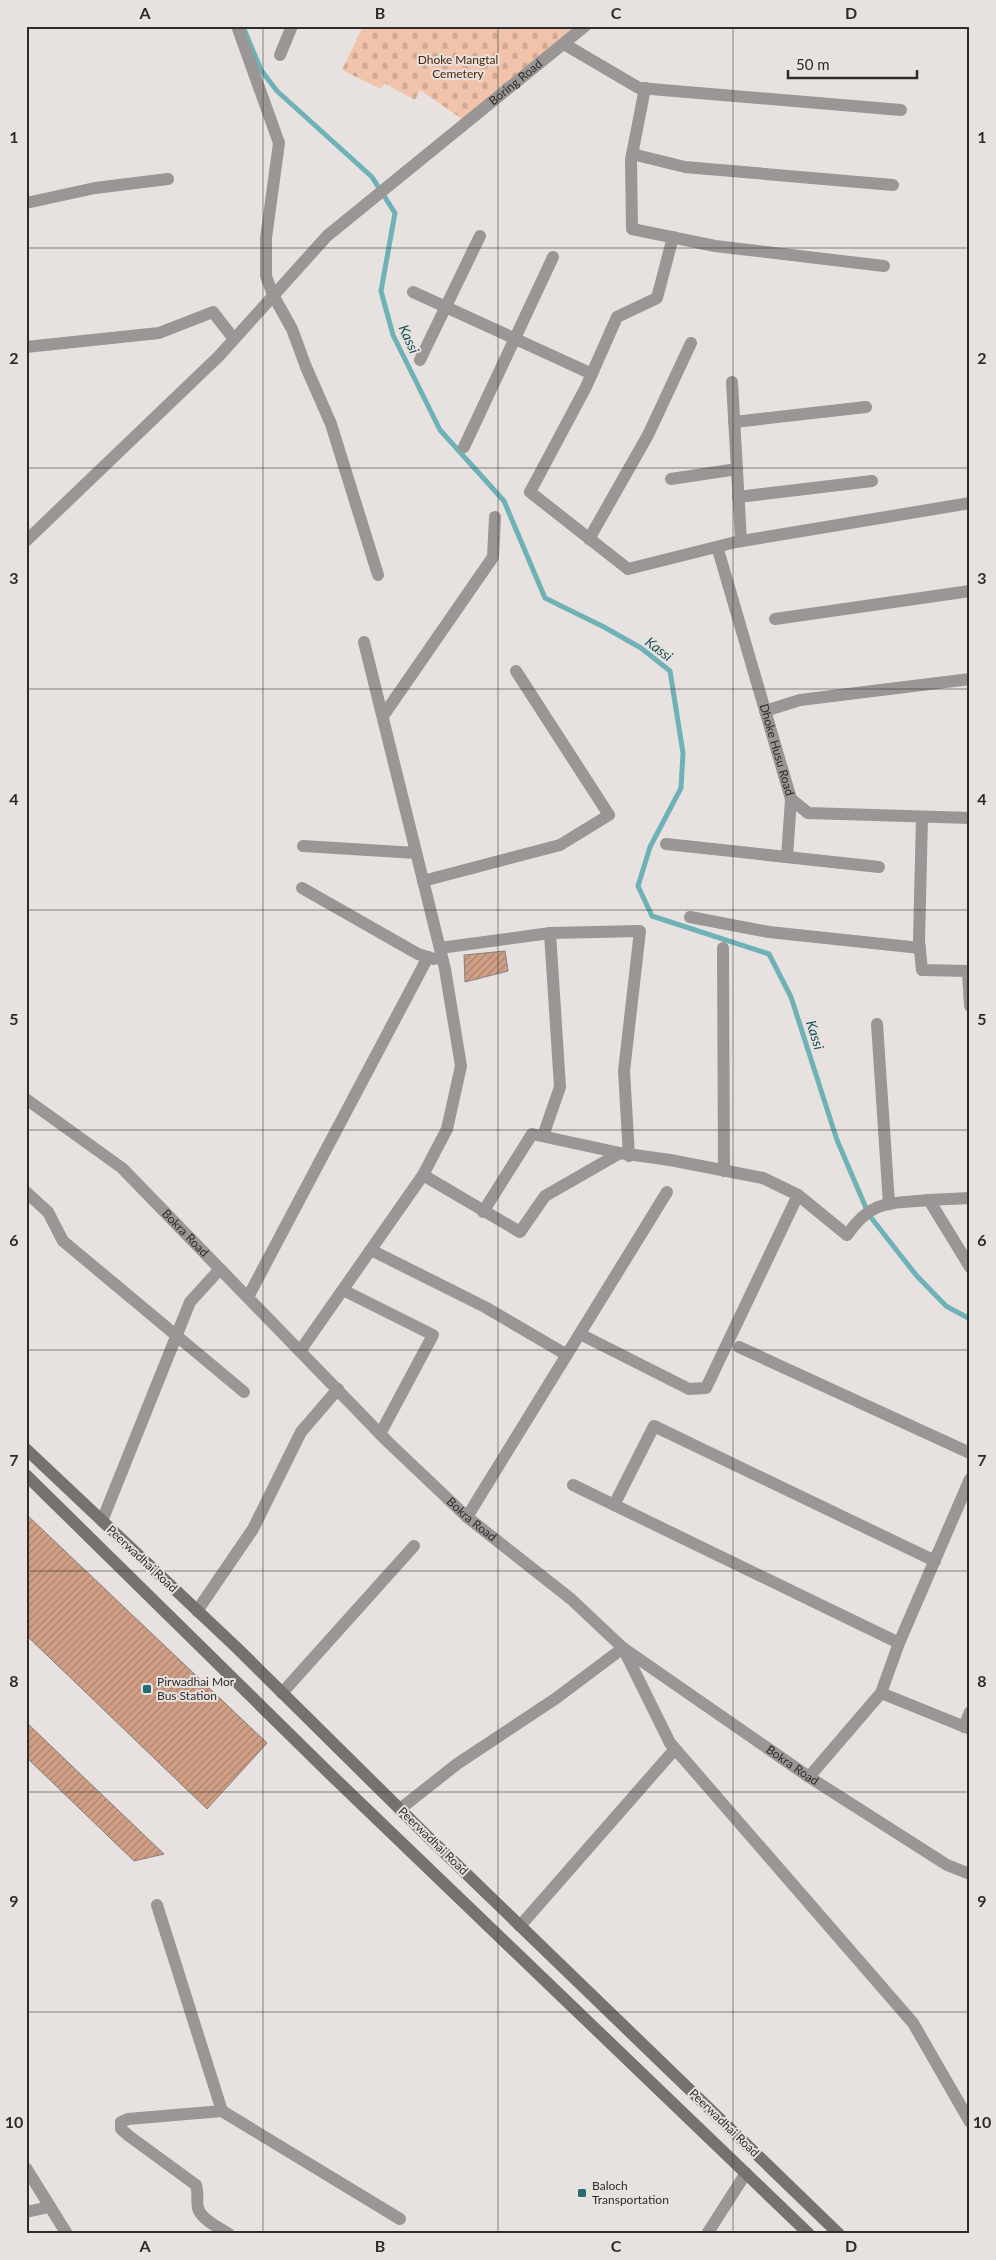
<svg xmlns="http://www.w3.org/2000/svg" width="996" height="2260" font-family="Lato,sans-serif">
  <style>
    .cemetery { fill: url(#cemetery-stones) }
    .lines { fill: none; stroke-linecap: round; stroke-linejoin: round }
    .stream { stroke: #6eb2b7; stroke-width: 5 }
    .building { fill: url(#building-hatch); stroke: #85807d }
    .minor { stroke: #999695; stroke-width: 12 }
    .tertiary { stroke: #999695; stroke-width: 12 }
    .secondary { stroke: #757270; stroke-width: 12 }
    .grid { fill: none; stroke: #2e2c2b; stroke-width: 1; stroke-opacity: 0.55 }
    .poi-dot { fill: #236e73; stroke: #e7e2df; stroke-width: 2 }
    .labels { text-anchor: middle; stroke-width: 4; stroke-linejoin: round; paint-order: stroke }
    .park-label { font-size: 12px; fill: #502204; stroke: #e7e2df }
    .street-label { font-size: 12px; fill: #2e2c2b; stroke: #e7e2df }
    .poi-label { font-size: 12px; fill: #2e2c2b; stroke: #e7e2df; text-anchor: start }
    .water-label { font-size: 14px; font-style: italic; fill: #155256; stroke: #e7e2df }
    .neatline { fill: none; stroke: #2e2c2b; stroke-width: 2 }
    .grid-label { font-size: 16px; text-anchor: middle; font-weight: bold; fill: #2e2c2b }
  </style>
  <defs>
    <pattern id="cemetery-stones" width="16" height="16" patternUnits="userSpaceOnUse" patternTransform="scale(1.25)"><rect width="16" height="16" fill="#f2c3ab"/><path d="M2 7V4a2 2 0 0 1 4 0v3zM10 15v-3a2 2 0 0 1 4 0v3z" fill="#d0a893"/></pattern>
    <pattern id="building-hatch" width="6" height="6" patternUnits="userSpaceOnUse" patternTransform="scale(1.25)"><rect width="6" height="6" fill="#d19f86"/><path d="M-1 1l2-2M0 6l6-6M5 7l2-2" fill="none" stroke="#aa826e"/></pattern>
  </defs>
  <rect width="100%" height="100%" fill="#e7e2df"/>
  <!-- cemetery -->
  <polygon class="cemetery" points="363,26 578,26 462,119 420,90 415,100 384,83 381,89 342,70"/>
  <g class="lines">
    <!-- stream -->
    <polyline class="stream" points="244,29 261,70 277,91 372,177 395,213 381,291 393,335 440,430 504,501 545,598 604,627 641,648 670,671 683,753 681,788 650,847 638,886 652,916 769,954 791,997 837,1140 869,1215 916,1275 946,1306 970,1319"/>
  </g>
  <!-- building -->
  <g class="building">
    <polygon points="505,951 508,971 465,982 464,955"/>
    <polygon points="26,1514 267,1743 207,1809 26,1635"/>
    <polygon points="26,1722 164,1854 134,1861 26,1757"/>
  </g>
  <g class="lines">
    <!-- minor -->
    <g class="minor">
      <polyline points="237,26 279,143 266,238 266,276 273,295 292,329 306,367 331,424 378,575"/>
      <polyline points="564,44 639,88 901,110"/>
      <polyline points="280,55 292,26"/>
      <polyline points="645,88 631,160 632,229 715,246 884,266"/>
      <polyline points="632,154 685,167 893,185"/>
      <polyline points="26,203 95,188 168,179"/>
      <polyline points="673,237 657,298 617,317 586,387 530,492 628,569 736,542 970,503"/>
      <polyline points="413,292 592,374"/>
      <polyline points="26,347 159,333 213,312 234,339"/>
      <polyline points="420,360 480,236"/>
      <polyline points="732,382 741,541"/>
      <polyline points="734,422 866,407"/>
      <polyline points="464,447 553,257"/>
      <polyline points="671,479 737,469"/>
      <polyline points="738,497 872,481"/>
      <polyline points="589,539 648,435 691,343"/>
      <path id="s1" d="M719,553l72,246 17,14 162,5"/>
      <polyline points="775,619 970,591"/>
      <polyline points="765,711 800,700 970,679"/>
      <polyline points="383,716 493,557 495,517"/>
      <polyline points="922,817 919,941 922,970 968,971 970,1006"/>
      <polyline points="666,844 879,867"/>
      <polyline points="303,846 416,853"/>
      <polyline points="787,857 791,799"/>
      <polyline points="423,881 560,845 609,815 516,671"/>
      <polyline points="302,888 418,954 434,959"/>
      <polyline points="690,917 769,932 920,948"/>
      <polyline points="550,933 640,931 624,1071 629,1156"/>
      <polyline points="440,948 550,933 560,1087 543,1136"/>
      <polyline points="723,948 724,1171"/>
      <polyline points="877,1024 889,1204"/>
      <path d="M423,1175l97,57 25,-36 75,-43 50,7 93,18 35,17 49,40c25,-36 42,-31 82,-35"/>
      <polyline points="26,1192 48,1212 63,1241 244,1392"/>
      <polyline points="970,1198 929,1200 970,1267"/>
      <polyline points="483,1212 532,1134 620,1153"/>
      <polyline points="371,1250 485,1307 567,1355"/>
      <polyline points="343,1290 433,1335 380,1434"/>
      <polyline points="248,1297 428,957"/>
      <polyline points="580,1334 689,1389 706,1388 798,1195"/>
      <polyline points="739,1347 970,1453"/>
      <polyline points="300,1351 423,1175 447,1129 461,1066 445,969 364,642"/>
      <polyline points="573,1485 899,1643"/>
      <polyline points="614,1505 654,1426 935,1561"/>
      <polyline points="467,1517 667,1192"/>
      <polyline points="102,1521 190,1302 220,1269"/>
      <polyline points="197,1611 253,1529 301,1432 338,1389"/>
      <polyline points="282,1693 414,1546"/>
      <polyline points="881,1693 970,1729"/>
      <polyline points="964,1727 970,1712"/>
      <polyline points="809,1777 881,1693 899,1643 970,1479"/>
      <polyline points="400,1809 457,1764 555,1699 623,1648 670,1743 913,2023 970,2122"/>
      <polyline points="157,1905 222,2111"/>
      <polyline points="520,1926 675,1749"/>
      <polyline points="26,2168 67,2234"/>
      <polyline points="26,2212 49,2207"/>
      <path d="M229,2234c-9,-6 -28,-14 -31,-26 -2,-8 1,-15 -2,-23l-67,-49 -8,-7v-7l7,-3 94,-8 178,108"/>
      <polyline points="707,2234 746,2173"/>
    </g>
    <!-- tertiary -->
    <g class="tertiary">
      <path id="s2" d="M26,541l193,-185 108,-120 258,-210"/>
      <path id="s3" d="M26,1099l96,69 266,274 79,75 104,82 52,49 186,129 138,88 23,9"/>
    </g>
    <!-- secondary -->
    <g class="secondary">
      <polyline points="26,1449 237,1648 421,1830 839,2234"/>
      <polyline points="26,1475 328,1772 809,2234"/>
    </g>
  </g>
  <!-- grid -->
  <path class="grid" d="M263,26v2208M498,26v2208M733,26v2208M26,248h944M26,468h944M26,689h944M26,910h944M26,1130h944M26,1350h944M26,1571h944M26,1792h944M26,2012h944"/>
  <!-- markers -->
  <g class="poi-dot">
    <rect x="142" y="1684" width="10" height="10" rx="2.5"/>
    <rect x="577" y="2188" width="10" height="10" rx="2.5"/>
  </g>
  <g class="labels">
    <!-- park labels -->
    <g class="park-label">
      <text x="458" y="64">Dhoke Mangtal<tspan x="458" dy="14">Cemetery</tspan></text>
    </g>
    <!-- street labels -->
    <g class="street-label">
      <text dy="4" stroke="none"><textPath href="#s2" startOffset="672">Boring Road</textPath></text>
      <text dy="4" stroke="none"><textPath href="#s1" startOffset="205">Dhoke Husu Road</textPath></text>
      <text dy="4" stroke="none"><textPath href="#s3" startOffset="209">Bokra Road</textPath></text>
      <text dy="4" stroke="none"><textPath href="#s3" startOffset="614">Bokra Road</textPath></text>
      <text transform="translate(142 1559) rotate(43)" y="4">Peerwadhai Road</text>
      <text dy="4" stroke="none"><textPath href="#s3" startOffset="1019">Bokra Road</textPath></text>
      <text transform="translate(433 1841) rotate(44)" y="4">Peerwadhai Road</text>
      <text transform="translate(724 2123) rotate(44)" y="4">Peerwadhai Road</text>
    </g>
    <!-- poi labels -->
    <g class="poi-label">
      <text x="157" y="1686">Pirwadhai Mor<tspan x="157" dy="14">Bus Station</tspan></text>
      <text x="592" y="2190">Baloch<tspan x="592" dy="14">Transportation</tspan></text>
    </g>
    <!-- water labels -->
    <g class="water-label">
      <text transform="translate(409 339) rotate(66)" y="5">Kassi</text>
      <text transform="translate(659 649) rotate(37)" y="5">Kassi</text>
      <text transform="translate(815 1035) rotate(72)" y="5">Kassi</text>
    </g>
  </g>
  <!-- border -->
  <rect width="996" height="2260" fill="none" stroke="#e7e2df" stroke-width="55"/>
  <!-- scale -->
  <path d="M788 70v8h129v-8" fill="none" stroke="#2e2c2b" stroke-width="2.5"/>
  <text x="796" y="70" font-size="15" fill="#2e2c2b" stroke="#e7e2df" stroke-width="4" paint-order="stroke">50 m</text>
  <rect x="28" y="28" width="940" height="2204" class="neatline"/>
  <g class="grid-label">
    <text x="145" y="19">A</text>
    <text x="380" y="19">B</text>
    <text x="616" y="19">C</text>
    <text x="851" y="19">D</text>
    <text x="14" y="143">1</text>
    <text x="982" y="143">1</text>
    <text x="14" y="364">2</text>
    <text x="982" y="364">2</text>
    <text x="14" y="584">3</text>
    <text x="982" y="584">3</text>
    <text x="14" y="805">4</text>
    <text x="982" y="805">4</text>
    <text x="14" y="1025">5</text>
    <text x="982" y="1025">5</text>
    <text x="14" y="1246">6</text>
    <text x="982" y="1246">6</text>
    <text x="14" y="1466">7</text>
    <text x="982" y="1466">7</text>
    <text x="14" y="1687">8</text>
    <text x="982" y="1687">8</text>
    <text x="14" y="1907">9</text>
    <text x="982" y="1907">9</text>
    <text x="14" y="2128">10</text>
    <text x="982" y="2128">10</text>
    <text x="145" y="2252">A</text>
    <text x="380" y="2252">B</text>
    <text x="616" y="2252">C</text>
    <text x="851" y="2252">D</text>
  </g>
</svg>
